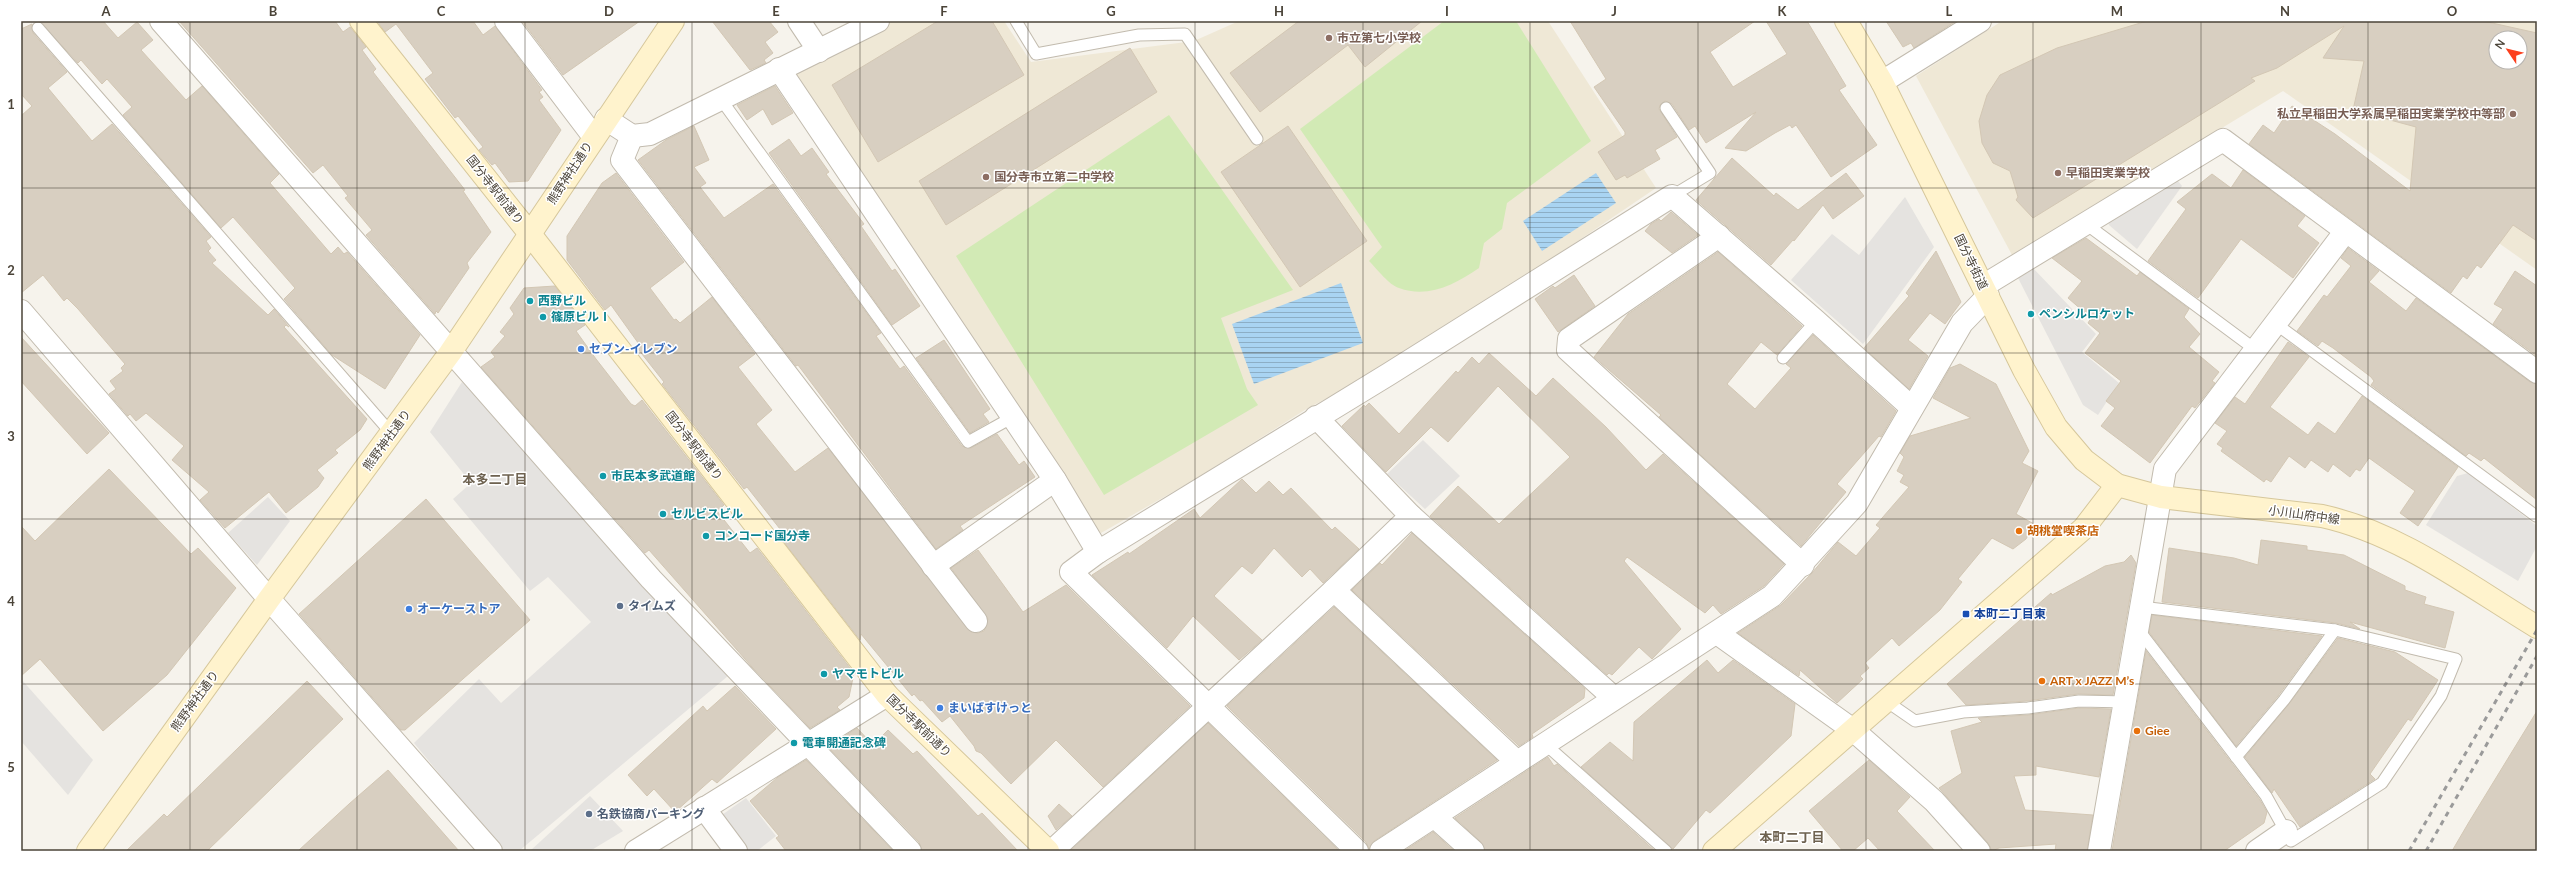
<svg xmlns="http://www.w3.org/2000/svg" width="2558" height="872" font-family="Lato,'Noto Sans JP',sans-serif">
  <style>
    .education { fill: #efe8d6; fill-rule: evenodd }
    .park { fill: #d2eab5 }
    .parking { fill: #e5e3e0 }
    .water { fill: url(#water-rules) }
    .building { fill: #d8cfc1; stroke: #d3c7b4; fill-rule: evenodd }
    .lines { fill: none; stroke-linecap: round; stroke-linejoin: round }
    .lane-casing { stroke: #c2bbae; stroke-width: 13 }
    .street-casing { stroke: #c2bbae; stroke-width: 24 }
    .secondary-casing { stroke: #d6c79b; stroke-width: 24 }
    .lane { stroke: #fff; stroke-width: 11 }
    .street { stroke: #fff; stroke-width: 22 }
    .secondary { stroke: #fff3cd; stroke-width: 22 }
    .rail { stroke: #9a9a9a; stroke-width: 3; stroke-dasharray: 5 5; stroke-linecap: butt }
    .grid { fill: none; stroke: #4b4439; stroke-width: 1; stroke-opacity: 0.55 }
    .education-dot { fill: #8d6e63; stroke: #fff; stroke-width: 1.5 }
    .culture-dot { fill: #0f9aa8; stroke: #fff; stroke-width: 1.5 }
    .shop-dot { fill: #3f7fe0; stroke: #fff; stroke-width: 1.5 }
    .food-dot { fill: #e8710a; stroke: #fff; stroke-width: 1.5 }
    .service-dot { fill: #5c6f8a; stroke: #fff; stroke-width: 1.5 }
    .transit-dot { fill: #1a4fb4; stroke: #fff; stroke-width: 1.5 }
    .labels { text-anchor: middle; stroke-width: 3; stroke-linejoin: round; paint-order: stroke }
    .education-label { font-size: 12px; font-weight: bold; fill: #785e54; stroke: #fff; text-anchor: start }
    .street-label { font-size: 12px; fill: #4b4439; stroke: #fff }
    .culture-label { font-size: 12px; font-weight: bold; fill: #0d838f; stroke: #fff; text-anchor: start }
    .shop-label { font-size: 12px; font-weight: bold; fill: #366cbe; stroke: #fff; text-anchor: start }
    .food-label { font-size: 12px; font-weight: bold; fill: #c56008; stroke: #fff; text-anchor: start }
    .service-label { font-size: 12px; font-weight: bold; fill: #4e5e75; stroke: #fff; text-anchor: start }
    .transit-label { font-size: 12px; font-weight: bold; fill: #164399; stroke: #fff; text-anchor: start }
    .neighbourhood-label { font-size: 13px; font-weight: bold; fill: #6e6250; stroke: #fff }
    .neatline { fill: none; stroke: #4b4439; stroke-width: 1.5 }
    .grid-label { font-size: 13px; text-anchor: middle; font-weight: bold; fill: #4b4439 }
  </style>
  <defs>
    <pattern id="water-rules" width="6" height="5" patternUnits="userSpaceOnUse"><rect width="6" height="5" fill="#a9d4f2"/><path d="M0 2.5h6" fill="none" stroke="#8caec5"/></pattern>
  </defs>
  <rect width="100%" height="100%" fill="#f6f3ec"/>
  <!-- education -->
  <g class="education">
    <polygon points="878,21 1004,21 1031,62 1194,41 1239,21 1548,21 1656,188 1420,348 1384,369 1308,408 1192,481 1101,533 1055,480 779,69"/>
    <path d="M2002,21h535v249l-254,-179 -271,164 -96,-179zM2496,38h24v24h-24z"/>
  </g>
  <!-- park -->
  <g class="park">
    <path d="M1444,21h72l75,120 -84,62 -5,26 -18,14 -5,25c-23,16 -51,31 -80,20 -10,-3 -22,-19 -30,-27l13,-14 -82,-118z"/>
    <polygon points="1169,115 1293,290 1221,318 1247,389 1258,405 1104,495 956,256"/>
  </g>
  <!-- parking -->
  <g class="parking">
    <polygon points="2174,176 2182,186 2137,249 2109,225 2107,219"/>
    <polygon points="1905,197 1934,247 1863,344 1791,280 1832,234 1859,255"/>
    <polygon points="2030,265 2096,334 2082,352 2119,383 2098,415 2083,405 2017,276"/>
    <polygon points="462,382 728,676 519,851 503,851 414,743 479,679 501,703 591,622 548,577 530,591 453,499 471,483 430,432"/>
    <polygon points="1423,440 1460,476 1425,509 1387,474"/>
    <polygon points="2468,473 2537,526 2537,546 2518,581 2426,525 2457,476"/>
    <polygon points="268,497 290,521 257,565 228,533"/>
    <polygon points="21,679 93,760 68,795 21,741"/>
    <polygon points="590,796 623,831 590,851 530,851"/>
    <polygon points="746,798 776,836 757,851 744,851 719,817"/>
  </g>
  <!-- water -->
  <g class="water">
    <polygon points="1596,173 1616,203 1542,251 1523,221"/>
    <polygon points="1341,283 1363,343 1254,384 1232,324"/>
  </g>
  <!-- building -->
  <g class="building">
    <polygon points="39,21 103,21 118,38 137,22 153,40 141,50 186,100 202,86 279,174 270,183 331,254 338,247 344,254 347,252 420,335 385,389 332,355 284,299 295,288 233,217 221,228 123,115 132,107 107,79 102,84 81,60 78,63"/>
    <polygon points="179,21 335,21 343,32 350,27 366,47 362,50 376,69 373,72 465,190 463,191 491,232 467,263 469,268 438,313 436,311 435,314 366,235 372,230 345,198 348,196 323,165 313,173"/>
    <polygon points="377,21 473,21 483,35 495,26 542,90 539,92 543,97 539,100 561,130 528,181 509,182 495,163 492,165 479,150 483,147 458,116 455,118 425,79 433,73 396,24 385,32"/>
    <polygon points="522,21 640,21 563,75"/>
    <polygon points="712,21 769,21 778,32 765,42 773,53 764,60 766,63 750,70"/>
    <polygon points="938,21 992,21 1024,75 878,162 832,85"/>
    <polygon points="1299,21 1422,21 1365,67 1348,45 1260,112 1230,73"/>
    <polygon points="1570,21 1755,21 1710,52 1733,87 1787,54 1766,21 1807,21 1846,86 1839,90 1877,145 1831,177 1796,125 1792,128 1790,125 1775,133 1746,151 1725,148 1756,112 1706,143 1695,126 1689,130 1672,104 1665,101 1660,105 1659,109 1677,137 1655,150 1660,159 1627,178 1625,175 1616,180 1598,152 1625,135 1625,132 1594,87 1606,79"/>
    <polygon points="1886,21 1956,21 1914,48 1911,43 1903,47"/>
    <path d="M2147,21h336l54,12v208l-24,-16 -32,43 -4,-3 -10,14 -4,-3 -12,17 -202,-149 14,-19 11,8 18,-27 43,28 75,57 6,-64 -63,-17 11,-49 -41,-3 21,-32 -67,42 -26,10 4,3 -222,137 -17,-18 2,-3 -8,-26 -17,-8 -11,-20 -3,-22 8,-26 13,-20 57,-27zM2496,38h24v24h-24z"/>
    <polygon points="32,24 33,33 67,72 48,88 92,141 112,124 211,237 206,241 211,248 208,251 216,260 212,263 268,315 274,309 289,327 286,325 284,327 367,419 360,430 335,450 338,453 317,470 324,478 318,487 286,513 269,492 225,528 200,500 209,492 172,460 184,446 146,413 136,421 130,414 128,416 109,394 116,389 110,381 123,371 121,368 125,364 78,309 67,298 64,301 43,275 21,293 21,116 32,106 21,94 21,29"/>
    <polygon points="1130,48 1157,92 946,225 919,181"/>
    <polygon points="775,86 793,113 772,125 763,109 747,120 737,105"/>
    <polygon points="694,126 709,160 694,167 706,183 700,187 724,218 773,184 881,333 876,336 900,369 904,366 962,446 971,448 997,434 1019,465 1024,461 1035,477 960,526 963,530 936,549 798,365 796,366 638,160 666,140"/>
    <polygon points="1288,126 1367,241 1300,287 1221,172"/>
    <polygon points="789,139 801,156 812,148 829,172 826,174 864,224 861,226 892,271 895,269 920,306 892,325 769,153"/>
    <polygon points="1732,158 1774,196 1776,193 1798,210 1846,173 1864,196 1833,219 1823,205 1794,241 1793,240 1771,265 1696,200"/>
    <polygon points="2243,170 2305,216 2297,226 2319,243 2293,278 2241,239 2198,298 2148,261 2186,209 2177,202 2212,174 2231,188"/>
    <polygon points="616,173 684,262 650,288 674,320 676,319 680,323 712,297 755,354 738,367 772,410 756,424 795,472 828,448 971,632 978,633 984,631 988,619 951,568 978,550 1023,612 1066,585 1190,706 1103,787 1056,740 1011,784 981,753 976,751 974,746 950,716 942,722 922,700 920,701 914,694 912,696 861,634 860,640 776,532 780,529 747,487 744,489 662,384 664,382 638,349 641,347 611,305 605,310 567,260 567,236 602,183"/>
    <polygon points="1671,212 1698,235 1672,253 1645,231 1651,224 1659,219 1661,221"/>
    <polygon points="2086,238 2137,276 2140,272 2189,309 2184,317 2200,334 2189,347 2219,372 2212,381 2215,383 2195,408 2192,406 2150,463 2101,426 2115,408 2106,401 2121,381 2085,353 2100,333 2088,323 2091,318 2068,298 2082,281 2052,258"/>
    <polygon points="2348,248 2379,271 2369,282 2406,311 2416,298 2530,382 2537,384 2537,500 2484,458 2481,461 2469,453 2466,456 2371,385 2374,381 2371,377 2333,348 2322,341 2318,346 2297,331 2324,295 2327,297 2351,266 2341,258"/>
    <polygon points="1936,251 1961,302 1945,324 1930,313 1908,340 1928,356 1909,389 1864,348 1909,296 1906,293"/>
    <polygon points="1718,252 1802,326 1777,355 1761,342 1727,384 1755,409 1791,368 1786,364 1813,335 1896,411 1881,437 1879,436 1837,484 1846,492 1801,546 1659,417 1661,415 1594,357 1628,314"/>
    <polygon points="2515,271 2537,286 2537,356 2493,324 2503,309 2494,304"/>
    <polygon points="1574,275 1595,306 1558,332 1535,299 1553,286 1555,288"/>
    <polygon points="555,286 585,325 576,331 596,359 631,404 635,406 642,400 724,505 717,511 750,553 757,548 854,673 849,697 837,707 840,710 810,728 752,667 649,550 645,553 481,367 495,357 491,352 505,336 500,332 514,314 510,308 524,288"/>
    <polygon points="21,337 109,433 87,454 21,381"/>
    <polygon points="944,340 990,409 983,414 989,422 970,433 916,358"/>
    <polygon points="2288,342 2309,357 2270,407 2308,435 2318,422 2335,434 2362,396 2458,467 2418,526 2400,513 2415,491 2369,458 2360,471 2356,469 2350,477 2333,464 2328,472 2311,460 2305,468 2289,456 2271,482 2266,479 2264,482 2221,451 2223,448 2217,444 2227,431 2215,423 2235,397 2245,404"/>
    <polygon points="1489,353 1536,396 1553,378 1606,427 1646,470 1663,454 1784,564 1764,586 1721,614 1713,605 1705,613 1627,557 1624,561 1681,629 1652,659 1639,647 1612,675 1609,673 1607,675 1430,516 1458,486 1499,524 1570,457 1498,386 1448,442 1431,427 1386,472 1342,426 1364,405 1365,407 1369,403 1399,434 1456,371 1458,373 1472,357 1479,364"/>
    <polygon points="1960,364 1996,384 2029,451 2022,463 2038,471 2016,514 2034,524 2026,539 2013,549 1992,538 1958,579 1962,582 1940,610 1899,646 1892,638 1865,663 1869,668 1860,676 1863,679 1837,703 1800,670 1799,676 1738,633 1781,605 1812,573 1838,542 1856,556 1880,528 1876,525 1909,487 1900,482 1904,475 1897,471 1904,457 1900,453 1910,436 1971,418 1933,398 1950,368"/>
    <polygon points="109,469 191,554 198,548 236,588 167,675 103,731 40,659 21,676 21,526 35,541"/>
    <polygon points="1242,479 1256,493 1269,481 1283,495 1291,488 1332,530 1335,527 1359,549 1323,583 1310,569 1302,577 1274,548 1252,574 1242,566 1214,596 1262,640 1239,660 1193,616 1167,648 1092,575 1128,552 1129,554 1194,509 1200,518"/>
    <polygon points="426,499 530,620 405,730 401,730 299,614"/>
    <polygon points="1412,533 1585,689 1584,698 1532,734 1533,737 1519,746 1352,590 1380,563 1382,565"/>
    <polygon points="2261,540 2307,546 2307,550 2344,555 2405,586 2405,590 2426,597 2424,604 2454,612 2445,648 2350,622 2360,629 2336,623 2162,602 2169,548 2234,558 2258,565"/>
    <polygon points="2131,555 2136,563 2113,695 2078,694 2027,701 1966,705 1947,684 2051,593 2052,595 2105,566 2124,562"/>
    <polygon points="1334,607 1497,760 1374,841 1369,849 1366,842 1227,706"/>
    <polygon points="2152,615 2322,636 2278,696 2236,746 2149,632"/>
    <polygon points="2338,638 2395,652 2438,680 2411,721 2408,719 2370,774 2375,779 2300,827 2274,789 2272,793 2245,757 2289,704"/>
    <polygon points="2146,651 2260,800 2267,812 2264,823 2224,851 2112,851"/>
    <polygon points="1707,660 1718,673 1733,660 1795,704 1791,736 1710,813 1706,810 1673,849 1581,767 1610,742 1633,761 1634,722"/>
    <polygon points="307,681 343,719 207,851 126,851 164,814 167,817"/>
    <polygon points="735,686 776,729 717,783 712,779 675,812 654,789 647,796 628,775 703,706 707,711"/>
    <polygon points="2079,708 2111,709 2099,777 2036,766 2036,775 2014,776 2025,810 2093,815 2087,851 2055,851 2056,844 1999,848 1992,851 1988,843 1939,788 1962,773 1951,731 1982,722 1978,718 2028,715"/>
    <polygon points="2537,711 2537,851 2452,851 2469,822"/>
    <polygon points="1208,723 1339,851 1070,851"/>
    <polygon points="857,728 873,745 888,730 913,754 917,751 978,816 982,813 1018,851 922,851 919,842 828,747"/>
    <polygon points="1548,757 1554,766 1557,764 1655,851 1485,851 1481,842 1455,818"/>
    <polygon points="806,760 893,851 786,851 776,838 779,836 750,801 778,777"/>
    <polygon points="1869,760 1910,797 1897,811 1935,851 1880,851 1868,838 1853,851 1843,851 1809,811"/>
    <polygon points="388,770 459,851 298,851 349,804"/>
    <polygon points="1059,804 1072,816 1056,830 1048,816"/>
    <polygon points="1433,832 1454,851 1404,851"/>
  </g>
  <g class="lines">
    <!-- lane casing -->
    <g class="lane-casing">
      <g id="lane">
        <polyline points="1016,21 1036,54 1139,35 1185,34 1257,139"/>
        <polyline points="38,28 392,434"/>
        <polyline points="720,98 968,442 1013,417"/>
        <polyline points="1666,108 1710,173 1672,196"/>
        <polyline points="2086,224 2256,350"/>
        <polyline points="2276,324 2536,516"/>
        <polyline points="1783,358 1816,321"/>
        <polyline points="2138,629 2266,796 2291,841 2382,783 2441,696 2456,659 2335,630 2141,607"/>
        <polyline points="1886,701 1915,721 1963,712 2028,708 2079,701 2127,702"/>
        <polyline points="1545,744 1666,851"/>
        <polyline points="2236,757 2284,700 2335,630"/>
      </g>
    </g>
    <!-- street casing -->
    <g class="street-casing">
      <g id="street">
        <polyline points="161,21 651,579 910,851"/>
        <polyline points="506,21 594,137"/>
        <polyline points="799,21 819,51"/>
        <polyline points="779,69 1055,480 1098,552"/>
        <polyline points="1882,82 1980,21"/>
        <polyline points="606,119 632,136 650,134 878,21"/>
        <polyline points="632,136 622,160 976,621"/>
        <polyline points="1719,236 1569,339 1568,350 1803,565"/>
        <polyline points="1983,286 2223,140 2537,372"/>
        <polyline points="21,311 269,599 491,851"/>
        <polyline points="1316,417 1411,516 1614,698"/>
        <polyline points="933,566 1055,480"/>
        <polyline points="1334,590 1411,516"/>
        <polyline points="1717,633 1853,730 1934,801 1979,851"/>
        <polyline points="704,808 736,851"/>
        <polyline points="1435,817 1473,851"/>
        <polyline points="636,851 887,695"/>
        <polyline points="1052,851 1334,590 1517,762"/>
        <polyline points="1357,851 1071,572 1098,552 1389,374 1672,196 1816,321 1912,408"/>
        <polyline points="1381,851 1772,596 1857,503 1962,323 1988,296"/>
        <polyline points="2099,851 2165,469 2345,232"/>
        <polyline points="2257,851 2286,831"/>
      </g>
    </g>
    <!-- secondary casing -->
    <g class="secondary-casing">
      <g id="secondary">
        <polyline points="361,21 530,234 887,695 1048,851"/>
        <path d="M1846,21l36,61 142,288 32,57 28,33 33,25 44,12 161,19c78,17 147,70 215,111"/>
        <polyline points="88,851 269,599 450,353 673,21"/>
        <polyline points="1714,851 2084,528 2117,485"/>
      </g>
    </g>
    <!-- lane -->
    <use href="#lane" class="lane"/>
    <!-- street -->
    <use href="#street" class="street"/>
    <!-- secondary -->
    <use href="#secondary" class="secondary"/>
    <!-- rail -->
    <g class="rail">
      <polyline points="2409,851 2537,630"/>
      <polyline points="2426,851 2537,656"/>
    </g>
  </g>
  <!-- grid -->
  <path class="grid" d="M190,21v830M357,21v830M525,21v830M692,21v830M860,21v830M1028,21v830M1195,21v830M1363,21v830M1530,21v830M1698,21v830M1866,21v830M2033,21v830M2201,21v830M2368,21v830M21,188h2516M21,353h2516M21,519h2516M21,684h2516"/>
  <!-- markers -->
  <g class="education-dot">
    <circle cx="1329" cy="38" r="4"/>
    <circle cx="2513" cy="114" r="4"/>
    <circle cx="2058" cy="173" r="4"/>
    <circle cx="986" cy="177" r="4"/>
  </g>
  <g class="culture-dot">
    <circle cx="530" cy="301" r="4"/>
    <circle cx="2031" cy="314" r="4"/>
    <circle cx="543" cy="317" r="4"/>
    <circle cx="603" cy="476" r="4"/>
    <circle cx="663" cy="514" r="4"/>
    <circle cx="706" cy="536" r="4"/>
    <circle cx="824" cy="674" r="4"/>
    <circle cx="794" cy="743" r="4"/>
  </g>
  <g class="shop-dot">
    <circle cx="581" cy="349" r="4"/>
    <circle cx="409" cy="609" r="4"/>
    <circle cx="940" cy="708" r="4"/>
  </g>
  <g class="food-dot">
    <circle cx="2019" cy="531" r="4"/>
    <circle cx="2042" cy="681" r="4"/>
    <circle cx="2137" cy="731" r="4"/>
  </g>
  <g class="service-dot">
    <circle cx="620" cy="606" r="4"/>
    <circle cx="589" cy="814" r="4"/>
  </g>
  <rect class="transit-dot" x="1962" y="610" width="8" height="8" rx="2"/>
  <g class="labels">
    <!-- education labels -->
    <g class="education-label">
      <text x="1337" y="42">市立第七小学校</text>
      <text x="2505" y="118" text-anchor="end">私立早稲田大学系属早稲田実業学校中等部</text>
      <text x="2066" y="177">早稲田実業学校</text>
      <text x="994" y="181">国分寺市立第二中学校</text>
    </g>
    <!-- street labels -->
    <g class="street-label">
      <text transform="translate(570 173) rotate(-57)" y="4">熊野神社通り</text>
      <text transform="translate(495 190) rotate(52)" y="4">国分寺駅前通り</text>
      <text transform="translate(1971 262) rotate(64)" y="4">国分寺街道</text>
      <text transform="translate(387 440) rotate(-54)" y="4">熊野神社通り</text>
      <text transform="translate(694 446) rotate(52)" y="4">国分寺駅前通り</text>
      <text transform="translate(2304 515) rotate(8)" y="4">小川山府中線</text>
      <text transform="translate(195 701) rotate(-54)" y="4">熊野神社通り</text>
      <text transform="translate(919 726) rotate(44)" y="4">国分寺駅前通り</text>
    </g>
    <!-- culture labels -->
    <g class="culture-label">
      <text x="538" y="305">西野ビル</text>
      <text x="2039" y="318">ペンシルロケット</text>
      <text x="551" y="321">篠原ビルⅠ</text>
      <text x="611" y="480">市民本多武道館</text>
      <text x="671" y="518">セルビスビル</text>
      <text x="714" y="540">コンコード国分寺</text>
      <text x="832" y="678">ヤマモトビル</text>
      <text x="802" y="747">電車開通記念碑</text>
    </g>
    <!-- shop labels -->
    <g class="shop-label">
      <text x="589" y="353">セブン-イレブン</text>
      <text x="417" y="613">オーケーストア</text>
      <text x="948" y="712">まいばすけっと</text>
    </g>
    <!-- food labels -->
    <g class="food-label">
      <text x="2027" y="535">胡桃堂喫茶店</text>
      <text x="2050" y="685">ART x JAZZ M’s</text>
      <text x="2145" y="735">Giee</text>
    </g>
    <!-- service labels -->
    <g class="service-label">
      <text x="628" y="610">タイムズ</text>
      <text x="597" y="818">名鉄協商パーキング</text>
    </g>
    <!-- transit labels -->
    <g class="transit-label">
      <text x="1974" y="618">本町二丁目東</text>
    </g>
    <!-- neighbourhood labels -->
    <g class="neighbourhood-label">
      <text x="495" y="484">本多二丁目</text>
      <text x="1792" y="842">本町二丁目</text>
    </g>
  </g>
  <!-- border -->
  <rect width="2558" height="872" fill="none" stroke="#ffffff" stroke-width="44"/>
  <!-- north arrow -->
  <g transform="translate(2508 50) rotate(305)"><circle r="19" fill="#ffffff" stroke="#b7b4b0"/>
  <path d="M0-3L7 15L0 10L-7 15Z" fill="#fc3f1d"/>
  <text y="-6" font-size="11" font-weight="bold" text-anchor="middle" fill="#4b4439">N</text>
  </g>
  <rect x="22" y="22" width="2514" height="828" class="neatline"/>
  <g class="grid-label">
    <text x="106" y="16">A</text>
    <text x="273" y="16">B</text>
    <text x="441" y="16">C</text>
    <text x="609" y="16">D</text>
    <text x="776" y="16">E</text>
    <text x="944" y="16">F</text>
    <text x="1111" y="16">G</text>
    <text x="1279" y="16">H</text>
    <text x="1447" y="16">I</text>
    <text x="1614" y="16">J</text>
    <text x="1782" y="16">K</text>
    <text x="1949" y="16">L</text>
    <text x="2117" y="16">M</text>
    <text x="2285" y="16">N</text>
    <text x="2452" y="16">O</text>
    <text x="11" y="109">1</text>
    <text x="11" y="275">2</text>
    <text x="11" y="441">3</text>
    <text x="11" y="606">4</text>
    <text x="11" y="772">5</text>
  </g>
</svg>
